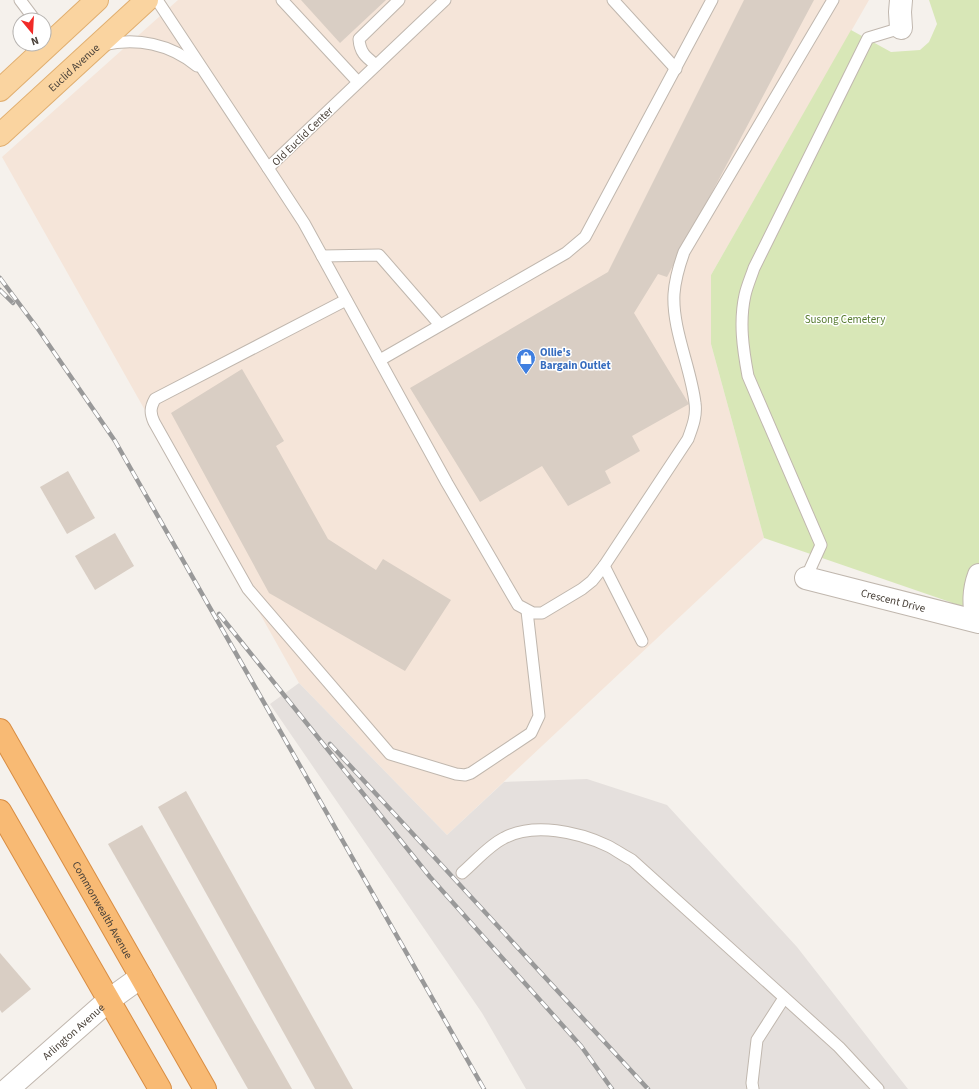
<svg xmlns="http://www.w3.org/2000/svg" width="979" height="1089" font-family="'Source Sans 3',sans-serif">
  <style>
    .commercial { fill: #f5e5d9 }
    .industrial { fill: #e5e0dd }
    .green { fill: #d8e7b7 }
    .building { fill: #d9cec4 }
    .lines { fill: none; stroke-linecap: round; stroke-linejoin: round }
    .lane-casing { stroke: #c0b7ae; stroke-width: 13 }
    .street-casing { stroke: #c0b7ae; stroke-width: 24 }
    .primary-casing { stroke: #e0ae6f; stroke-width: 24 }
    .highway-casing { stroke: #d88d43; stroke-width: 24 }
    .lane { stroke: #fff; stroke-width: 11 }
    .street { stroke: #fff; stroke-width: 22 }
    .primary { stroke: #fad4a0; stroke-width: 22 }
    .highway { stroke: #f8ba74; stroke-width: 22 }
    .rail-casing { stroke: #999; stroke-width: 4.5 }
    .rail { stroke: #fff; stroke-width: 3; stroke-dasharray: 9; stroke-linecap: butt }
    .labels { text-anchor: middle; stroke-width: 3; stroke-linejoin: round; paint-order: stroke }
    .street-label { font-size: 11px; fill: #494139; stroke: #fff }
    .park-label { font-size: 11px; fill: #557a2e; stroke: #fff }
    .shop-label { font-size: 11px; font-weight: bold; fill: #366cbe; stroke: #fff; text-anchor: start }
  </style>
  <rect width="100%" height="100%" fill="#f5f1ec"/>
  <!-- commercial -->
  <polygon class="commercial" points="178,0 869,0 711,275 711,344 764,538 447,835 299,683 2,157"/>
  <!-- industrial -->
  <polygon class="industrial" points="299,683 447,835 504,782 587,779 667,805 797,947 908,1089 526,1089 482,1013 270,704"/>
  <!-- green -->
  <polygon class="green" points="929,0 979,0 979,616 950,602 764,538 711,344 711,275 851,30 891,52 920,50 929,42 937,24"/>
  <!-- building -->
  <g class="building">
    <polygon points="301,0 386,0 340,43"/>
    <polygon points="744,0 814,0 667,277 658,274 634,313 689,404 632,436 640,451 605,471 611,483 568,506 542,466 480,502 410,388 608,272"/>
    <polygon points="242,369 284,441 276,446 328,539 376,570 383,559 451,600 405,671 269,593 171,413"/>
    <polygon points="68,471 95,518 67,534 40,487"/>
    <polygon points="115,533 134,566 95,590 75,556"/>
    <polygon points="186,791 353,1089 315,1089 158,807"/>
    <polygon points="142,825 292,1089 248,1089 108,844"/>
    <polygon points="0,953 31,989 2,1013 0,1010"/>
  </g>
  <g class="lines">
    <!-- lane casing -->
    <g class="lane-casing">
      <g id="lane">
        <polyline points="20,0 35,20"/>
        <polyline points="157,0 268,168"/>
        <polyline points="282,0 358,82"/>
        <path d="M445,0l-177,168 36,55 143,260 71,122 15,8h9l40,-24 10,-8 12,-15 84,-127c4,-11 9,-23 7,-36 -4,-35 -23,-74 -21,-109 1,-15 5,-28 10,-42l149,-252"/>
        <polyline points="613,0 676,69"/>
        <path d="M103,45c34,-8 67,-1 94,21"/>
        <path d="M376,65c-10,-8 -16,-12 -17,-26l40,-39"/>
        <polyline points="322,256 379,255 440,325"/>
        <path d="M346,300l-191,99c-5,9 -5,14 -1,23l94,167 142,165 66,20 9,1 6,-2 60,-40 8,-17 -12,-105"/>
        <polyline points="380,360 566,253 585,237 712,0"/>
        <polyline points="604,566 642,641"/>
        <path d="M806,578l15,-33 -73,-169c-5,-27 -9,-54 -3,-81 2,-9 6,-18 9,-27l114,-230 33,-10"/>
        <path d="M462,873c13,-11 26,-27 42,-35 30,-16 75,-6 104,8 8,4 16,10 24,14l207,187 39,42"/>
        <polyline points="753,1089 752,1083 757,1040 784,998"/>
      </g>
    </g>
    <!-- street casing -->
    <g class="street-casing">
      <g id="street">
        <polyline points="901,28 900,12 901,0"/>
        <path id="s1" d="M806,578l173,44"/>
        <path d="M976,620c-2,-16 -3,-29 3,-45"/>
        <path id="s2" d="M8,1089l101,-89 32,-23"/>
      </g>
    </g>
    <!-- primary casing -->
    <g class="primary-casing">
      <g id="primary">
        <polyline points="0,90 97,0"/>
        <path id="s3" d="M0,135l147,-135"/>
      </g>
    </g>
    <!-- highway casing -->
    <g class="highway-casing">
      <g id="highway">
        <path id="s4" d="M0,730l205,359"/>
        <polyline points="0,811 160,1089"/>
      </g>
    </g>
    <!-- lane -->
    <use href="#lane" class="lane"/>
    <!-- street -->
    <use href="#street" class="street"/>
    <!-- primary -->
    <use href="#primary" class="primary"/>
    <!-- highway -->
    <use href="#highway" class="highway"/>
    <!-- rail casing -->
    <g class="rail-casing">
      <g id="rail">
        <polyline points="0,278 38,329 115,441 484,1089"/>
        <polyline points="0,290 13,303"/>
        <polyline points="219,614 430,877 581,1046 612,1089"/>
        <polyline points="330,744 648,1089"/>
      </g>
    </g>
    <!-- rail -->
    <use href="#rail" class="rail"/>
  </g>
  <!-- icons -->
  <defs>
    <g id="shop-pin" transform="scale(1)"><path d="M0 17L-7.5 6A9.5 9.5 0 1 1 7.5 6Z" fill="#3f7fe0" stroke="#fff"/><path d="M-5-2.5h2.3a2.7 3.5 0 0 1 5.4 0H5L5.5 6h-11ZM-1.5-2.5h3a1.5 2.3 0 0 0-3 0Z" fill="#fff"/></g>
  </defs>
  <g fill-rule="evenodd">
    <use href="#shop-pin" x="526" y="358"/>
  </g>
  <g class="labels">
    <!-- street labels -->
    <g class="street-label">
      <text dy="4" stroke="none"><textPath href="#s3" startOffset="100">Euclid Avenue</textPath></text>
      <text transform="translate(302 136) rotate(-44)" y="4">Old Euclid Center</text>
      <text dy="4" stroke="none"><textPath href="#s1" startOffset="90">Crescent Drive</textPath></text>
      <text dy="4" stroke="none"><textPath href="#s4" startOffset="207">Commonwealth Avenue</textPath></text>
      <text dy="4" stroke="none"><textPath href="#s2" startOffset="87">Arlington Avenue</textPath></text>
    </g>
    <!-- park labels -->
    <g class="park-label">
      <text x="845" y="323">Susong Cemetery</text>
    </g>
    <!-- shop labels -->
    <g class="shop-label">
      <text x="540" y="356">Ollie's<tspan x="540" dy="13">Bargain Outlet</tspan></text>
    </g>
  </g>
  <!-- north arrow -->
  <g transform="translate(32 32) rotate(162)"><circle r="19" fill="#ffffff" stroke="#b6b3b0"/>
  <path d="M0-3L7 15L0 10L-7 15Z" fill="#f12a27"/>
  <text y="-6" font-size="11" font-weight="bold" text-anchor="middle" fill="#494139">N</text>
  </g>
</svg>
